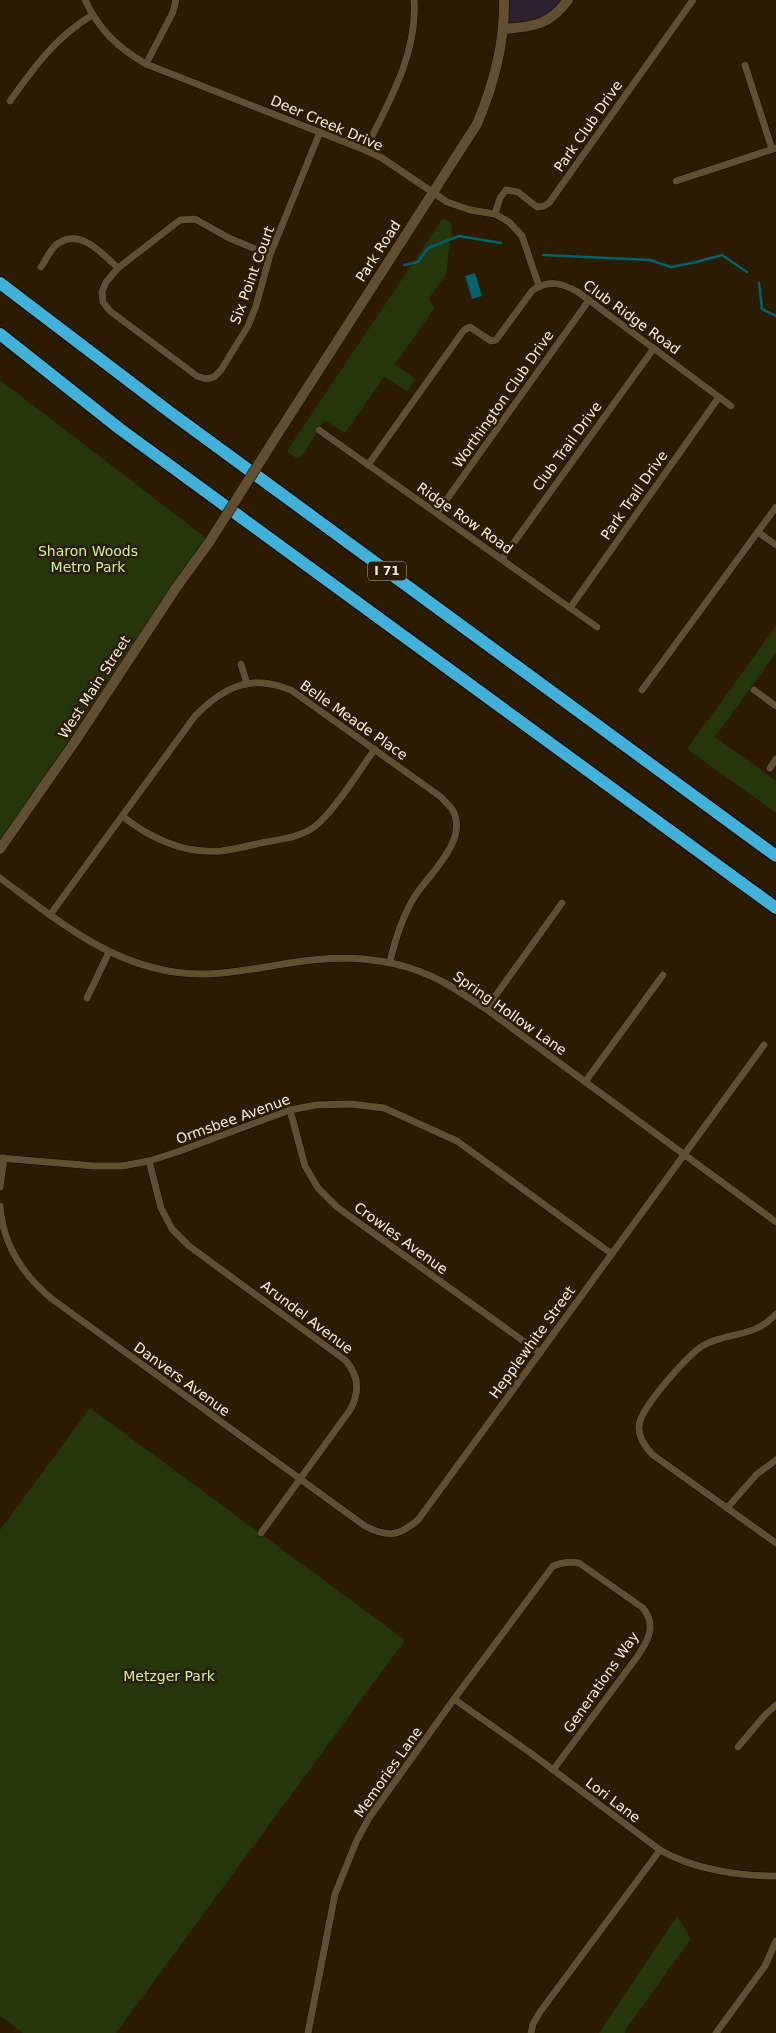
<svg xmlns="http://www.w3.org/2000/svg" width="776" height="2033" font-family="'DejaVu Sans',sans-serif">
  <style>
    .commercial { fill: #2d212f }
    .green { fill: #26360b }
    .water { fill: #01636d }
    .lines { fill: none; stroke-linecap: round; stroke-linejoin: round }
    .stream { stroke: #01636d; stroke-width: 2.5 }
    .street-casing { stroke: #130600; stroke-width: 8 }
    .secondary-casing { stroke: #130600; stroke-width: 11 }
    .highway-casing { stroke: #130600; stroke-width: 14 }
    .street { stroke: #614f32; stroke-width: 7 }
    .secondary { stroke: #614f32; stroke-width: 10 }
    .highway { stroke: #42b1da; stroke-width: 12 }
    .secondary-bridge-casing { stroke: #130600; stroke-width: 11; stroke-linecap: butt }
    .secondary-bridge { stroke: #614f32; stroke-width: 10 }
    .labels { text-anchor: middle; stroke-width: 5; stroke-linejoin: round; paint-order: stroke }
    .shield { fill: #2b1c00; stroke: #bbb09b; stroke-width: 1 }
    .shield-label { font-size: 12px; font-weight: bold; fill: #f9efde }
    .street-label { font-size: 14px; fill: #f9efde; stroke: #2b1c00 }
    .park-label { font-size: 14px; fill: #cdf495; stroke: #2b1c00 }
  </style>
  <rect width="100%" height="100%" fill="#2b1c00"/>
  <!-- commercial -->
  <polygon class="commercial" points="504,0 568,0 558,13 503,29"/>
  <!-- green -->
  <g class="green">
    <polygon points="443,218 452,224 446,274 429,298 434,309 395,364 416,379 407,391 384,377 345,433 324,420 303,455 296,458 287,451"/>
    <polygon points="0,380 210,541 0,849"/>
    <polygon points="776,626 776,653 715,737 776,781 776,813 687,749"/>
    <polygon points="90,1408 405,1640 116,2033 23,2033 0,2016 0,1530"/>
    <polygon points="677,1916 691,1939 625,2030 625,2033 599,2033"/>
  </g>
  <!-- water -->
  <polygon class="water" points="475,273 482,296 472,299 465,276"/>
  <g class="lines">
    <!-- stream -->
    <g class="stream">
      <polyline points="543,255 650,260 671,267 692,263 722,255 747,272"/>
      <polyline points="404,265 418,262 428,248 459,236 501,243"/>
      <polyline points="759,283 762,309 776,316"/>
    </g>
    <!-- street casing -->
    <g class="street-casing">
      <g id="street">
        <path d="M85,0c15,31 32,47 61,64l219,86 17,8 65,44 23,8 25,4 14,8 13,14 17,50"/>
        <polyline points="146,64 173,12 176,0"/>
        <polyline points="745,65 772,149"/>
        <path d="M10,101c25,-35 45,-63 82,-86"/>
        <path d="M365,150c23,-46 53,-97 49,-150"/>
        <polyline points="676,181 776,148"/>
        <polyline points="495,214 500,198 506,190 518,192 537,207 544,206 549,203 693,0"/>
        <polyline points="270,255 229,238 195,219 180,220 118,268 106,282 102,292 103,302 110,311 197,376 206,379 214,377 221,370 248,326 256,306 270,255 320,132"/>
        <path d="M41,267c5,-7 10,-19 16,-23 24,-17 45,10 61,24"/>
        <polyline points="319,430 597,627"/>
        <path d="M368,465l96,-135 6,-3 21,14 5,-1 36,-49c16,-12 30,-8 46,1l153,114"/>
        <polyline points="437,513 589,300"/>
        <polyline points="758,532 776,545"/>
        <polyline points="502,559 654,348"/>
        <polyline points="570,608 719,397"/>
        <polyline points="241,664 247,684"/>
        <polyline points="642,690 776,507"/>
        <polyline points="754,690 776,706"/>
        <polyline points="770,768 776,759"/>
        <path d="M122,816c28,22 62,38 99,35 15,-2 30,-6 45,-9 19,-3 39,-6 53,-19 21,-20 39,-51 56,-74"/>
        <path d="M0,878c54,40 106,84 174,94 40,6 77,-3 116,-9 52,-9 104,-7 151,18 16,8 30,19 45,28l290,213"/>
        <path d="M50,915l145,-199c19,-19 41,-36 69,-33 9,1 19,4 27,7l150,107c3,4 8,8 11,12 18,30 -22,64 -37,87 -13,21 -19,42 -25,65"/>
        <polyline points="87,998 109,952"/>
        <polyline points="486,1009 562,903"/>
        <polyline points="585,1082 663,975"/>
        <polyline points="290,1110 305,1166 318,1188 337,1207 540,1353"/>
        <polyline points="0,1158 94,1166 122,1166 149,1161 177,1152 290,1110 316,1105 351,1104 384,1108 457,1141 612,1254"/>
        <path d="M149,1161l12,47 11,21 17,17 156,114c14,15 15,32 5,50l-89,123"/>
        <polyline points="0,1187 4,1158"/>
        <path d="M0,1206c3,39 23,69 52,93l313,227c23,12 34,10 53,-6l346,-475"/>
        <path d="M776,1314c-23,25 -47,17 -72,31 -17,10 -58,58 -64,76 -4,14 4,25 13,34l123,88"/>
        <polyline points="727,1508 757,1474 776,1460"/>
        <path d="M454,1699l78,55 128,96c32,19 79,26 116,26"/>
        <polyline points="738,1747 765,1715 776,1705"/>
        <path d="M308,2033l27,-139 22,-54 12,-22 85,-119 99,-133c9,-4 16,-5 26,-3l64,45c14,18 5,33 -6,49l-84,113"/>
        <polyline points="531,2033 533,2024 540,2012 660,1850"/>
        <polyline points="716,2033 765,1966 776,1941"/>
      </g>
    </g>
    <!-- secondary casing -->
    <g class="secondary-casing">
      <g id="secondary">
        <path d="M503,29c30,-2 47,-4 65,-29"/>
        <path d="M277,435l200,-311c17,-40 28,-80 27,-124"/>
        <polyline points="0,849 76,740 176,588 210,541"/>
      </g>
    </g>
    <!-- highway casing -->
    <g class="highway-casing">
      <g id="highway">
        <polyline points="0,283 171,413 776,856"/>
        <polyline points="0,334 120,429 776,908"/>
      </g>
    </g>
    <!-- street -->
    <use href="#street" class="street"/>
    <!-- secondary -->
    <use href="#secondary" class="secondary"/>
    <!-- highway -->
    <use href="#highway" class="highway"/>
    <!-- secondary-bridge casing -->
    <g class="secondary-bridge-casing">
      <polyline id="secondary-bridge" points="210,541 277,435"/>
    </g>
    <!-- secondary-bridge -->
    <use href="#secondary-bridge" class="secondary-bridge"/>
  </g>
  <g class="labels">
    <!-- shield labels -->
    <rect class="shield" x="368" y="561.5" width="38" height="19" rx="4"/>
    <g class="shield-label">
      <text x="387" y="575">I 71</text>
    </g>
    <!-- street labels -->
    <g class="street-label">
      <text transform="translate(327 123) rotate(23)" y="5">Deer Creek Drive</text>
      <text transform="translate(588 126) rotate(-55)" y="5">Park Club Drive</text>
      <text transform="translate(378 251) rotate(-57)" y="5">Park Road</text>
      <text transform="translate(252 275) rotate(-70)" y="5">Six Point Court</text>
      <text transform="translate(632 317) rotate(36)" y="5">Club Ridge Road</text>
      <text transform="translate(503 399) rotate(-55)" y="5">Worthington Club Drive</text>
      <text transform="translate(567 446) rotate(-54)" y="5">Club Trail Drive</text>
      <text transform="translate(634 495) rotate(-55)" y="5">Park Trail Drive</text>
      <text transform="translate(465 518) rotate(35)" y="5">Ridge Row Road</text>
      <text transform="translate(94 687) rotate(-57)" y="5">West Main Street</text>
      <text transform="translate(354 720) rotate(35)" y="5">Belle Meade Place</text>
      <text transform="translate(510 1013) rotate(35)" y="5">Spring Hollow Lane</text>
      <text transform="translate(233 1119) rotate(-20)" y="5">Ormsbee Avenue</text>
      <text transform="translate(401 1238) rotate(36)" y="5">Crowles Avenue</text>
      <text transform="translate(307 1317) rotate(37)" y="5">Arundel Avenue</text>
      <text transform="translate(532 1342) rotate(-54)" y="5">Hepplewhite Street</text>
      <text transform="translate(182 1379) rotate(36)" y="5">Danvers Avenue</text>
      <text transform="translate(601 1682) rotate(-55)" y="5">Generations Way</text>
      <text transform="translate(388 1772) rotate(-55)" y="5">Memories Lane</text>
      <text transform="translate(613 1800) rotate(37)" y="5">Lori Lane</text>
    </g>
    <!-- park labels -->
    <g class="park-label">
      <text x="88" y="556">Sharon Woods<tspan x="88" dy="16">Metro Park</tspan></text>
      <text x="169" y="1681">Metzger Park</text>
    </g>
  </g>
</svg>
